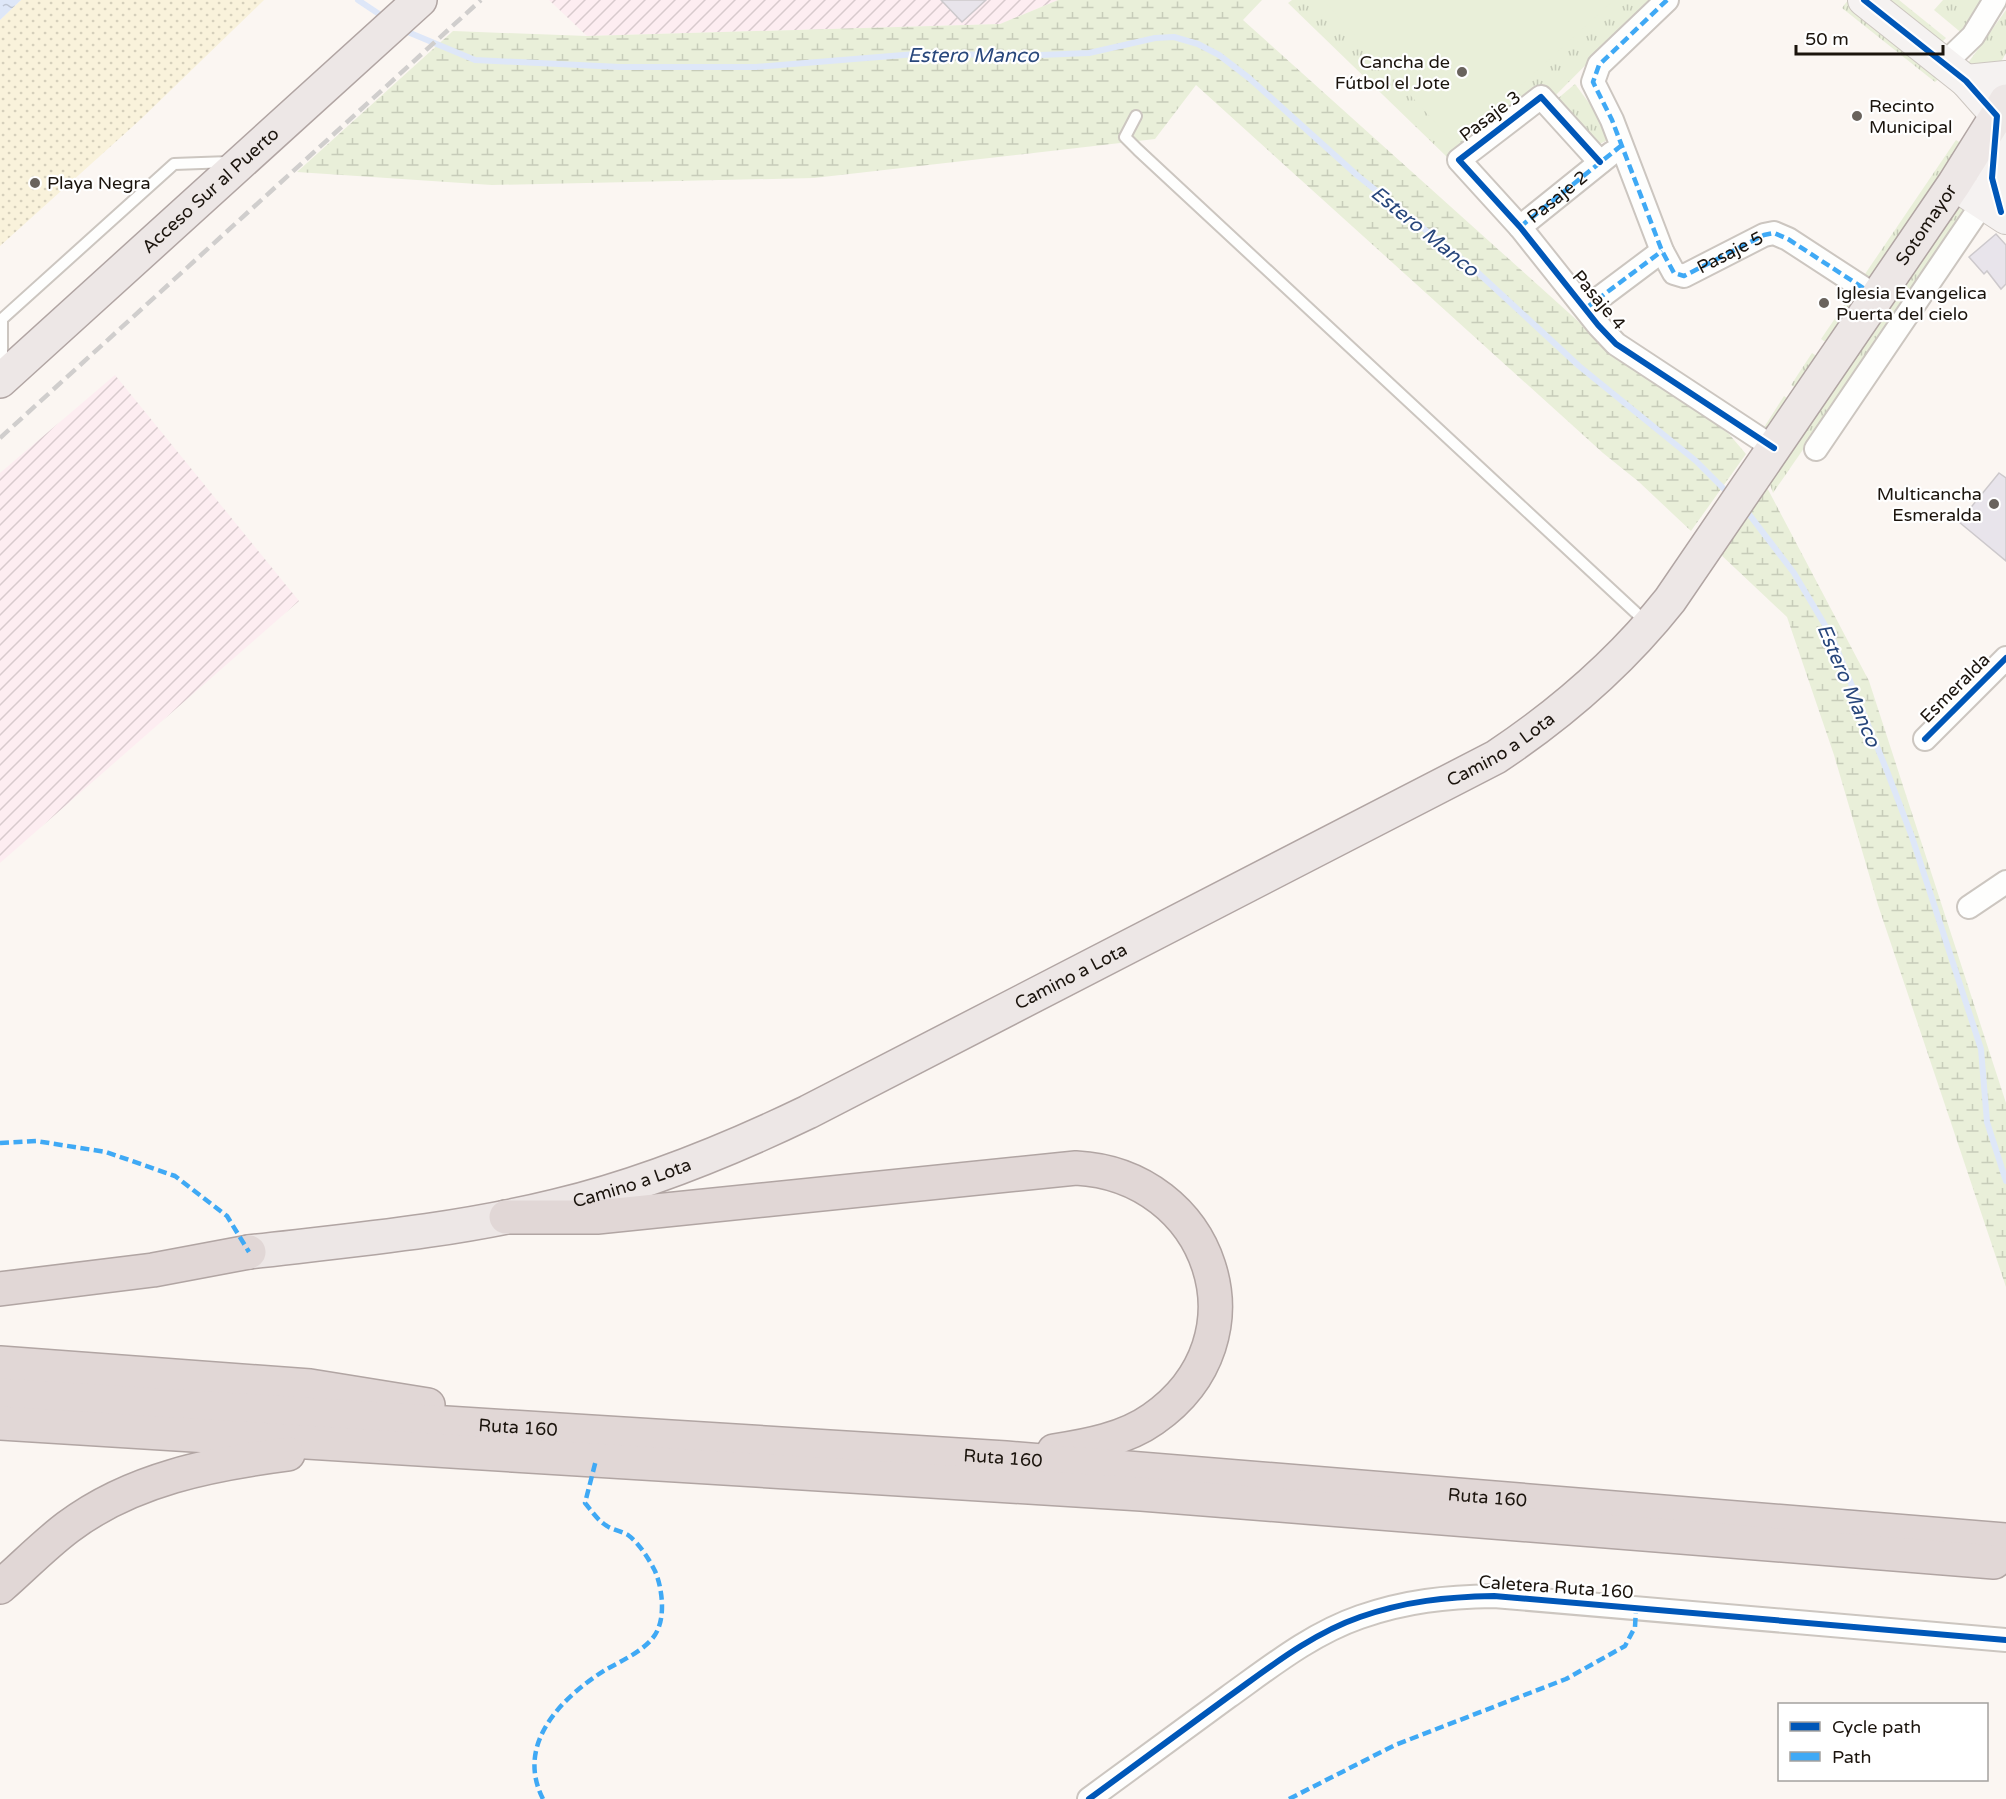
<svg xmlns="http://www.w3.org/2000/svg" width="2006" height="1799" font-family="'Varela Round',sans-serif">
  <style>
    .industrial { fill: url(#industrial-furrows) }
    .grass { fill: url(#grass-tufts) }
    .wetland { fill: url(#wetland-marsh) }
    .sand { fill: url(#sand-dots) }
    .pitch { fill: #e9efd9 }
    .water { fill: url(#water-ripples) }
    .lines { fill: none; stroke-linecap: round; stroke-linejoin: round }
    .stream { stroke: #dee7f8; stroke-width: 6 }
    .building { fill: #e8e4eb; stroke: #cdc9cc; stroke-width: 1.5 }
    .lane-casing { stroke: #ccc6c0; stroke-width: 14 }
    .street-casing { stroke: #ccc6c0; stroke-width: 26 }
    .secondary-casing { stroke: #ccc6c0; stroke-width: 34 }
    .primary-casing { stroke: #b1a5a3; stroke-width: 36 }
    .highway-casing { stroke: #b1a5a3; stroke-width: 36 }
    .lane { stroke: #fefefd; stroke-width: 10 }
    .street { stroke: #fefefd; stroke-width: 22 }
    .secondary { stroke: #f5f2f1; stroke-width: 32 }
    .primary { stroke: #ede7e6; stroke-width: 33 }
    .highway { stroke: #e1d7d6; stroke-width: 33 }
    .rail { stroke: #d0cecd; stroke-width: 4.5; stroke-dasharray: 12 6; stroke-linecap: butt }
    .quiet { stroke: #3fa9f5; stroke-width: 4.5; stroke-dasharray: 9 4.5; stroke-linecap: butt }
    .cycleway-casing { stroke: #fff; stroke-width: 10 }
    .cycleway { stroke: #0057b8; stroke-width: 6 }
    .poi-dot { fill: #69635d; stroke: #fff; stroke-width: 2 }
    .labels { text-anchor: middle; stroke-width: 4.5; stroke-linejoin: round; paint-order: stroke }
    .poi-label { font-size: 18px; fill: #1b140d; stroke: #fff; text-anchor: start }
    .street-label { font-size: 18px; fill: #1b140d; stroke: #fff }
    .water-label { font-size: 20px; font-style: italic; fill: #28477c; stroke: #fff }
  </style>
  <defs>
    <pattern id="industrial-furrows" width="10" height="10" patternUnits="userSpaceOnUse" patternTransform="scale(1.5)"><rect width="10" height="10" fill="#fdedf1"/><path d="M-1 1l2-2M0 10L10 0M9 11l2-2" fill="none" stroke="#d8cacd"/></pattern>
    <pattern id="grass-tufts" width="24" height="20" patternUnits="userSpaceOnUse" patternTransform="scale(1.5)"><rect width="24" height="20" fill="#e9efd9"/><path d="M3 7l-1-3M5 7V3M7 7l1-3M15 17l-1-3M17 17v-4M19 17l1-3" fill="none" stroke="#c7ccb9"/></pattern>
    <pattern id="wetland-marsh" width="20" height="14" patternUnits="userSpaceOnUse" patternTransform="scale(1.5)"><rect width="20" height="14" fill="#e9efd9"/><path d="M1 5h8M5 5V1M11 12h8M15 12V8" fill="none" stroke="#c7ccb9"/></pattern>
    <pattern id="sand-dots" width="8" height="8" patternUnits="userSpaceOnUse" patternTransform="scale(1.5)"><rect width="8" height="8" fill="#f9f2db"/><path d="M2 2h.1M6 6h.1" fill="none" stroke="#d5cfbb" stroke-width="1.8" stroke-linecap="round"/></pattern>
    <pattern id="water-ripples" width="26" height="14" patternUnits="userSpaceOnUse" patternTransform="scale(1.5)"><rect width="26" height="14" fill="#dee7f8"/><path d="M2 4q2-2 4 0t4 0M15 11q2-2 4 0t4 0" fill="none" stroke="#bec5d3"/></pattern>
  </defs>
  <rect width="100%" height="100%" fill="#fbf6f2"/>
  <!-- industrial -->
  <g class="industrial">
    <polygon points="549,0 1058,0 1000,24 587,36"/>
    <polygon points="115,375 299,601 0,863 0,473"/>
  </g>
  <!-- grass -->
  <g class="grass">
    <polygon points="1292,0 1650,0 1550,101 1541,91 1447,157 1288,3"/>
    <polygon points="1848,0 1851,0 1942,76 1935,82 1842,8"/>
    <polygon points="1877,0 1899,0 1946,38 1937,47"/>
    <polygon points="1943,0 1989,0 1964,35 1934,10"/>
    <polygon points="2006,10 2006,53 1997,69 1981,73 1968,63"/>
    <polygon points="1575,84 1609,130 1609,139 1598,145 1556,100"/>
    <polygon points="1956,140 1964,145 1873,281 1865,274"/>
    <polygon points="1964,205 1967,212 1773,493 1767,476 1952,207"/>
    <polygon points="1851,295 1859,301 1830,345 1821,339"/>
    <polygon points="1812,353 1821,359 1801,391 1791,385"/>
    <polygon points="1784,396 1793,402 1772,434 1763,429"/>
  </g>
  <!-- wetland -->
  <g class="wetland">
    <polygon points="1058,0 1262,0 1243,20 1589,331 1729,434 1746,454 1691,531 1639,482 1603,453 1196,85 1155,139 814,178 492,185 297,172 453,31 587,36 1000,24"/>
    <polygon points="1763,480 1869,681 2006,1103 2006,1287 1878,905 1834,755 1787,617 1718,552"/>
  </g>
  <!-- sand -->
  <polygon class="sand" points="21,0 264,0 141,119 0,246 0,20"/>
  <!-- pitch -->
  <polygon class="pitch" points="1323,0 1614,0 1456,145"/>
  <!-- water -->
  <polygon class="water" points="0,0 21,0 0,20"/>
  <g class="lines">
    <!-- stream -->
    <g class="stream">
      <polyline points="358,0 385,18"/>
      <polyline points="403,30 475,60 620,67 756,67 928,53 1014,56 1089,53 1155,38 1174,37 1198,44 1219,55 1249,78 1358,176 1474,269 1579,366 1696,461 1729,494"/>
      <polyline points="1745,509 1794,573 1832,637 1887,771 1912,837 1981,1049 1987,1122 2006,1181"/>
    </g>
  </g>
  <!-- building -->
  <g class="building">
    <polygon points="941,0 986,0 962,22"/>
    <polygon points="1996,234 2006,245 2006,284 2001,289 1987,271 1984,274 1969,257"/>
    <polygon points="1999,473 2006,478 2006,561 1959,522"/>
  </g>
  <g class="lines">
    <!-- lane casing -->
    <g class="lane-casing">
      <g id="lane">
        <polyline points="1136,116 1125,137 1138,150 1647,623"/>
        <polyline points="2,371 2,319 174,164 229,162"/>
      </g>
    </g>
    <!-- street casing -->
    <g class="street-casing">
      <g id="street">
        <path id="s1" d="M1667,0l-68,65 -6,17 19,38 50,131 12,22 10,3 80,-41 10,-2 14,6 89,58"/>
        <polyline points="1944,64 1973,36 1995,0"/>
        <polyline points="1600,162 1541,97 1459,160 1520,227 1598,325 1616,344 1774,448"/>
        <polyline points="1520,227 1612,153"/>
        <polyline points="1586,308 1662,251"/>
        <polyline points="1816,449 1983,203"/>
        <polyline points="1925,739 2006,658"/>
        <polyline points="1969,907 2006,882"/>
        <path d="M1089,1799c46,-34 93,-68 139,-102 42,-30 83,-63 132,-80 46,-16 86,-20 134,-21l512,44"/>
      </g>
    </g>
    <!-- secondary casing -->
    <g class="secondary-casing">
      <g id="secondary">
        <polyline points="1864,0 1966,81 1997,116 1992,178 2001,212"/>
        <polyline points="1966,81 2006,77"/>
        <polyline points="1954,184 2006,218"/>
      </g>
    </g>
    <!-- primary casing -->
    <g class="primary-casing">
      <g id="primary">
        <path id="s2" d="M0,381l420,-381"/>
        <path id="s3" d="M249,1252c103,-12 206,-21 307,-46 88,-21 171,-55 252,-94l688,-355c66,-44 124,-94 174,-157l284,-416 52,-83"/>
      </g>
    </g>
    <!-- highway casing -->
    <g class="highway-casing">
      <g id="highway">
        <path d="M506,1217h91l479,-49c135,7 193,170 77,251 -28,20 -66,27 -99,32"/>
        <polyline points="0,1289 153,1270 249,1252"/>
        <polyline points="0,1363 310,1386 428,1405"/>
        <path id="s4" d="M0,1395l1006,63 1000,82"/>
        <polyline points="0,1423 1141,1494 1994,1562"/>
        <path d="M0,1587c23,-20 44,-42 68,-60 64,-48 143,-63 220,-73"/>
      </g>
    </g>
    <!-- lane -->
    <use href="#lane" class="lane"/>
    <!-- street -->
    <use href="#street" class="street"/>
    <!-- secondary -->
    <use href="#secondary" class="secondary"/>
    <!-- primary -->
    <use href="#primary" class="primary"/>
    <!-- highway -->
    <use href="#highway" class="highway"/>
    <!-- rail -->
    <polyline class="rail" points="0,438 481,0"/>
    <!-- quiet -->
    <g class="quiet">
      <polyline points="1667,0 1599,65 1593,82 1612,120 1662,251 1674,273 1684,276 1764,235 1774,233 1788,239 1877,297"/>
      <path id="s5" d="M1520,227l102,-82"/>
      <polyline points="1586,308 1662,251"/>
      <polyline points="0,1143 36,1141 106,1152 175,1176 227,1216 249,1252"/>
      <path d="M543,1799c-28,-55 18,-101 62,-129 16,-9 46,-22 53,-41 7,-16 4,-42 -3,-58 -6,-12 -16,-28 -27,-36 -7,-4 -15,-5 -21,-9 -9,-5 -16,-16 -22,-23l11,-43"/>
      <polyline points="1289,1799 1395,1745 1566,1679 1625,1646 1635,1627 1636,1608"/>
    </g>
    <!-- cycleway casing -->
    <g class="cycleway-casing">
      <g id="cycleway">
        <polyline points="1864,0 1966,81 1997,116 1992,178 2001,212"/>
        <polyline points="1600,162 1541,97 1459,160 1520,227 1598,325 1616,344 1774,448"/>
        <polyline points="1925,739 2006,658"/>
        <path d="M1089,1799c46,-34 93,-68 139,-102 42,-30 83,-63 132,-80 46,-16 86,-20 134,-21l512,44"/>
      </g>
    </g>
    <!-- cycleway -->
    <use href="#cycleway" class="cycleway"/>
  </g>
  <!-- markers -->
  <g class="poi-dot">
    <circle cx="1462" cy="72" r="6"/>
    <circle cx="1857" cy="116" r="6"/>
    <circle cx="35" cy="183" r="6"/>
    <circle cx="1824" cy="303" r="6"/>
    <circle cx="1994" cy="504" r="6"/>
  </g>
  <g class="labels">
    <!-- poi labels -->
    <g class="poi-label">
      <text x="1450" y="68" text-anchor="end">Cancha de<tspan x="1450" dy="21">Fútbol el Jote</tspan></text>
      <text x="1869" y="112">Recinto<tspan x="1869" dy="21">Municipal</tspan></text>
      <text x="47" y="189">Playa Negra</text>
      <text x="1836" y="299">Iglesia Evangelica<tspan x="1836" dy="21">Puerta del cielo</tspan></text>
      <text x="1982" y="500" text-anchor="end">Multicancha<tspan x="1982" dy="21">Esmeralda</tspan></text>
    </g>
    <!-- street labels -->
    <g class="street-label">
      <text transform="translate(1490 116) rotate(-37)" y="6">Pasaje 3</text>
      <text dy="6" stroke="none"><textPath href="#s2" startOffset="284">Acceso Sur al Puerto</textPath></text>
      <text dy="6" stroke="none"><textPath href="#s5" startOffset="48">Pasaje 2</textPath></text>
      <text dy="6" stroke="none"><textPath href="#s3" startOffset="2044">Sotomayor</textPath></text>
      <text dy="6" stroke="none"><textPath href="#s1" startOffset="382">Pasaje 5</textPath></text>
      <text transform="translate(1599 300) rotate(50)" y="6">Pasaje 4</text>
      <text transform="translate(1955 688) rotate(-45)" y="6">Esmeralda</text>
      <text dy="6" stroke="none"><textPath href="#s3" startOffset="1362">Camino a Lota</textPath></text>
      <text dy="6" stroke="none"><textPath href="#s3" startOffset="876">Camino a Lota</textPath></text>
      <text dy="6" stroke="none"><textPath href="#s3" startOffset="390">Camino a Lota</textPath></text>
      <text dy="6" stroke="none"><textPath href="#s4" startOffset="519">Ruta 160</textPath></text>
      <text dy="6" stroke="none"><textPath href="#s4" startOffset="1005">Ruta 160</textPath></text>
      <text dy="6" stroke="none"><textPath href="#s4" startOffset="1491">Ruta 160</textPath></text>
      <text transform="translate(1556 1587) rotate(4)" y="6">Caletera Ruta 160</text>
    </g>
    <!-- water labels -->
    <g class="water-label">
      <text x="973" y="62">Estero Manco</text>
      <text transform="translate(1425 231) rotate(39)" y="7">Estero Manco</text>
      <text transform="translate(1849 685) rotate(67)" y="7">Estero Manco</text>
    </g>
  </g>
  <!-- legend -->
  <rect x="1778" y="1703" width="210" height="78" fill="#ffffff" stroke="#a4a19e" stroke-width="1.5"/>
  <rect x="1790" y="1722" width="30" height="9" fill="#0057b8" stroke="#a4a19e" stroke-width="1.5"/>
  <text x="1832" y="1733" font-size="18" fill="#1b140d">Cycle path</text>
  <rect x="1790" y="1752" width="30" height="9" fill="#3fa9f5" stroke="#a4a19e" stroke-width="1.5"/>
  <text x="1832" y="1763" font-size="18" fill="#1b140d">Path</text>
  <!-- scale -->
  <path d="M1796 45v9h147v-9" fill="none" stroke="#1b140d" stroke-width="3"/>
  <text x="1805" y="45" font-size="18" fill="#1b140d" stroke="#ffffff" stroke-width="4.5" paint-order="stroke">50 m</text>
</svg>
